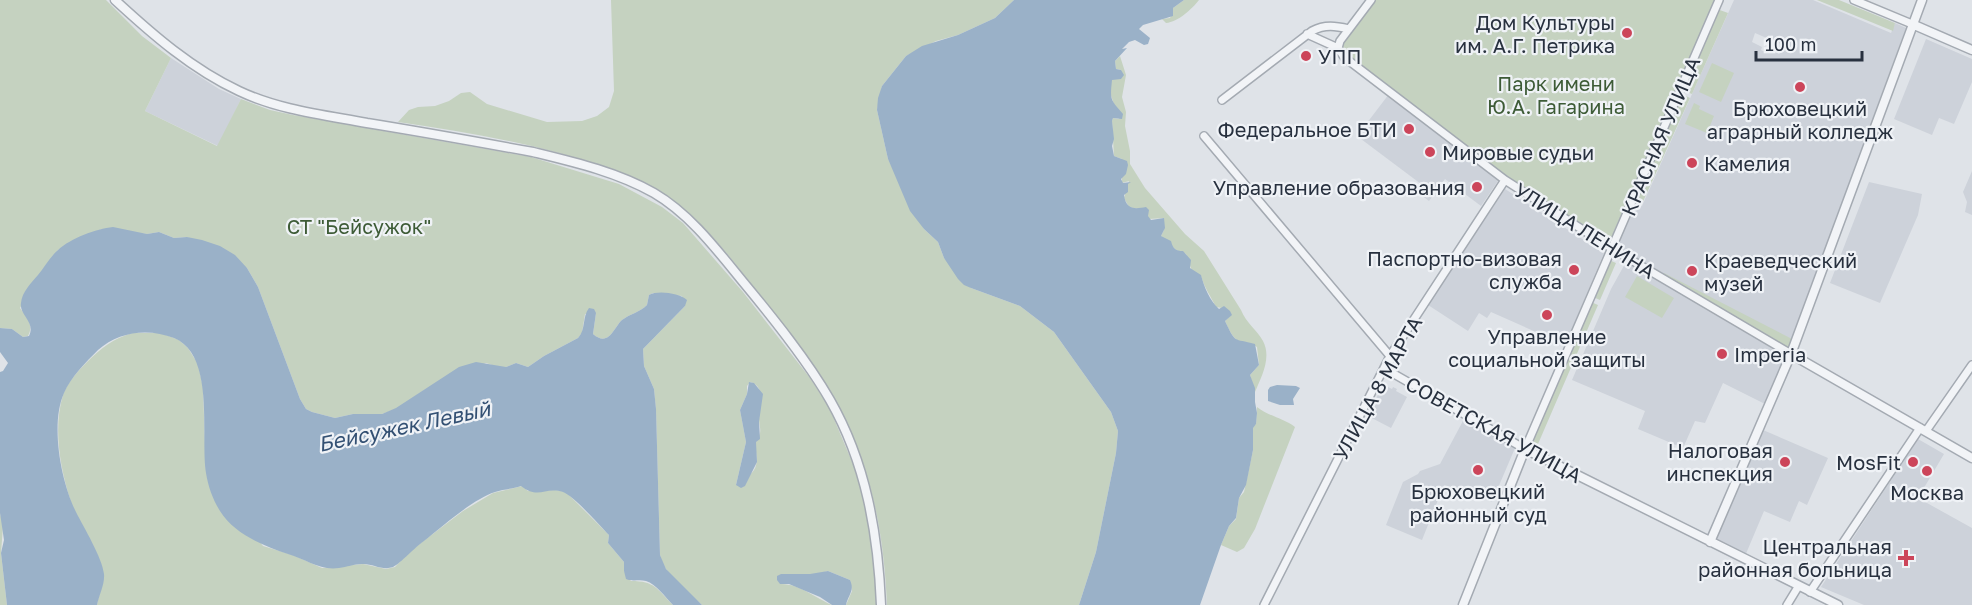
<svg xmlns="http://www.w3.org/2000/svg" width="1972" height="605" font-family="'Golos Text',sans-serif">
<rect width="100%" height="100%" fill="#dfe3e8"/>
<path fill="#cdd2da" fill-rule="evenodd" d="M1734 0H1813L1891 33 1895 23 1906 28 1788 350 1614 247 1618 238 1620 239 1636 204 1642 206ZM1755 33 1783 45 1779 54 1769 49 1767 53 1761 50 1762 47 1752 42Z
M1926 39 1972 59V82L1954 124 1939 118 1932 135 1894 119Z
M171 58 219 89 241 99 218 146 145 111Z
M1389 94 1500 178 1481 206 1445 179 1429 201 1420 194 1425 187 1357 136Z
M1972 171V215L1965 212 1967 202 1963 192Z
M1869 182 1922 194 1918 215 1880 303 1830 283Z
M1505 189 1604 253 1565 345 1491 312 1487 318 1479 313 1468 331 1428 305Z
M1626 262 1786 355 1765 404 1723 383 1705 423 1695 421 1683 448 1638 429 1645 411 1572 380 1611 289Z
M1384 385 1392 389 1393 387 1397 389 1396 391 1407 397 1391 428 1366 415Z
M1464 419 1515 448 1492 502 1467 491 1462 493 1444 485 1422 540 1386 525 1403 482 1418 474 1420 471 1440 464Z
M1763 430 1828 458 1807 505 1799 501 1790 522 1764 511 1745 556 1714 541Z
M1918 439 1944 454 1918 498 1972 528V605H1864L1821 587Z"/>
<path fill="#c5d2c0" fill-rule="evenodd" d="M0 0H106L142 36 171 58 145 111 217 146 241 99 270 110 293 115 531 157 619 184 662 207 683 223 743 292 810 378 829 407 858 476 867 509 875 562 877 605H846L852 591 850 580 828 571 780 584C798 583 816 598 832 605H702C687 591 665 576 660 555L656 410 654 389 644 366 643 349 685 306 682 296 653 293 649 295 647 305C640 312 630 314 622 320 614 327 609 348 593 334L596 313 585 314 582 333 578 338 544 356 528 367 516 363 506 367H498L486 363 426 389 396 409 382 414H353L335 418 312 412 306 409 300 399 258 287 247 268 187 237 174 238 159 232 147 234 102 229 71 242 58 250 44 268 20 308C27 317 34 325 28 336L23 337 12 329 0 328ZM750 382C766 386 760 406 759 419 759 424 761 429 760 433 759 438 757 436 756 442 754 451 760 460 754 470 750 476 742 480 736 485L746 442 740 410 747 394V386Z
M611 0H1014L995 18 958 35 936 41 906 56 882 86 877 110 888 159 924 229 938 242 944 258 971 288 1020 306 1054 332 1111 412 1118 431 1116 453 1096 552 1079 605H887C884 531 870 460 833 396 812 359 784 326 758 293 728 254 696 212 653 187 636 177 616 171 598 165 533 143 466 132 398 122L409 110 418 107 435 106 449 101 461 93 470 92 487 104 547 122 582 121 597 116 609 107 614 91Z
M1184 0H1199C1192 9 1178 22 1166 23L1162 19 1170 18 1173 12V8Z
M1374 0H1715L1609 243 1507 177 1346 55 1342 49V43Z
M1817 0H1839L1895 23 1893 31Z
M1717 9 1728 13 1692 94 1682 90Z
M1120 56 1126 75 1122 97 1126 112 1125 126 1130 151V164L1145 188 1185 234 1204 251 1241 310C1246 323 1257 330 1263 341 1272 358 1261 377 1255 392L1250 375 1259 365 1257 347C1251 343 1249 344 1243 343 1233 341 1229 329 1225 321L1231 315 1222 308 1216 307C1210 295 1205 289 1201 276L1192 271 1186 254 1176 250 1161 236 1164 230V218L1149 219 1142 208 1138 209 1129 207 1124 198 1129 181 1122 183V159L1114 156 1112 121 1113 118 1119 119C1117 107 1106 92 1111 81 1113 78 1119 73 1121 70L1116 69 1115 61Z
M1712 63 1734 73 1721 102 1699 92Z
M1680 93 1690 98 1641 206 1636 204 1620 239 1618 238Z
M1694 103 1700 106 1699 109 1714 116 1707 133 1685 124Z
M1609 260 1616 263 1600 300 1593 297Z
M1664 273 1792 339 1788 350 1663 276Z
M1637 276 1674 298 1662 318 1625 297Z
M1591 302 1598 305 1538 444 1531 441Z
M132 333H161L179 340 188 348 198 364 203 387 206 472 263 546 293 555 322 568 363 564 386 569 395 567 409 552 463 511 493 493 522 486 528 491 555 490 566 492 609 535 608 543 624 562V571L631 581C655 581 657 589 673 605H97C98 597 103 586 103 578 101 548 78 526 70 499 60 467 53 428 63 395 67 383 78 371 87 362 101 348 113 339 132 333Z
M1257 407C1268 416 1283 418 1295 427L1255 529 1244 548 1237 552 1221 545 1229 526 1236 519 1239 498 1244 492 1253 450V426L1256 424Z
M0 513 3 526 1 553 7 605H0Z"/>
<path fill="#9ab1c8" d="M1014 0H1184L1173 8V16L1143 25 1139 29 1150 38 1148 44 1144 45 1135 40 1129 42 1122 49 1127 48 1115 61 1116 69 1121 70 1124 75 1121 79 1112 80C1110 100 1110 99 1123 114L1122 119 1113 118 1112 121 1114 139 1112 146 1114 156 1127 161 1128 165 1126 174 1121 179 1123 183 1131 182 1128 184V192L1124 195C1126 210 1135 209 1146 207L1149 210 1148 216 1151 220 1164 218 1165 228 1161 236 1171 241C1173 249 1176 251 1183 251L1191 260 1190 268 1201 275C1204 287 1210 301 1219 309L1224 306 1230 311 1232 315 1225 321C1236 344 1233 338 1255 344L1259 365 1250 375 1255 388V402L1257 413 1256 424 1253 428V450L1246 485 1239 498 1236 518 1229 526 1221 545 1200 605H1079L1096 552 1116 453 1118 431 1111 412 1054 332 1020 306 971 288 964 285 958 279 944 258 938 242 924 229 910 211 888 159 877 110 878 98 882 86 906 56 922 46 958 35 995 18Z
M113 227 147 234 159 232 174 238 187 237 202 240 220 246 235 255 247 268 258 287 300 399 306 409 312 412 335 418 353 414H382L396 408 459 367 476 362 506 367 516 363 528 367 544 356 578 338C586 330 582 317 589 308L594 309 596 313 593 334C609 348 614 327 622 320 630 314 640 312 647 305L649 295C658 290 679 293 687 300L685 306 643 349 644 366 654 389 656 409 660 555 666 569 702 605H673C666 598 656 584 646 581 639 579 633 582 626 579L624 571V562L608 543 609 535C599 525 574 496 563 492 545 486 539 500 521 486 513 489 504 489 495 492 473 499 443 526 424 541 415 547 401 563 393 567 382 571 372 563 362 564 354 564 347 567 339 568 320 571 306 559 288 554 264 546 234 534 220 511 213 500 208 486 206 473 200 437 216 355 174 338 149 328 119 331 98 350 86 362 71 377 64 393 50 424 61 482 76 512 84 528 102 557 104 574 105 584 99 595 97 605H7L1 553 4 540 0 513V372L3 371 8 363 0 352V328L12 329 23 337 29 336C36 322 19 315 21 303 22 292 31 283 38 275 44 268 50 257 58 250 71 238 96 229 113 227Z
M749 382 754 383 763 394 759 422 760 439 756 442 757 462 745 486 741 488 736 485 746 442 740 410 747 394Z
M1277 385 1296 386 1300 388 1293 399 1294 405H1280L1268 401V390L1270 387Z
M828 571 850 580C855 591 848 595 846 605H832L820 597 789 584H780L777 580V576L781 574H810Z"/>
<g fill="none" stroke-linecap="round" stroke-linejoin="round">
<g stroke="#a4aab2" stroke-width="10">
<path id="minor" d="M1854 0 1912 24
M1307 34 1338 48 1344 57 1505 180 1611 248 1791 354
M1338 48 1340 41 1371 0
M1222 100 1312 31C1325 24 1336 26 1349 29
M1204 136 1390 356 1389 367 1394 374 1525 449 1719 0
M1926 431 1972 365
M1810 592 1920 428
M1264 605 1390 356 1505 180
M1787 605 1798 587"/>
</g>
<g stroke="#a4aab2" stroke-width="11">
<path id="tertiary" d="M115 0C153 35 192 69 239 91 279 110 324 115 367 123 423 132 478 142 533 152 574 162 617 172 654 193 690 214 717 250 744 283 773 318 807 360 830 400 866 463 878 533 881 605
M1912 24 1972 50
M1791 354 1972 458
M1710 542 1791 354 1922 0
M1463 605 1525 449 1838 605"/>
</g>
<use href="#minor" stroke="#f2f4f7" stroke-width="7"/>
<use href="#tertiary" stroke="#f2f4f7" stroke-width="8"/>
</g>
<g fill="#cc455a" stroke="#eff2f6" stroke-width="2">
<circle cx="1627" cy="33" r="6"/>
<circle cx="1306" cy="56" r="6"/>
<circle cx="1800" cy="87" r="6"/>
<circle cx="1409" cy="129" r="6"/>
<circle cx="1430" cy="152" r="6"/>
<circle cx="1692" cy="163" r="6"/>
<circle cx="1477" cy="187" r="6"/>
<circle cx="1574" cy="270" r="6"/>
<circle cx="1692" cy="271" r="6"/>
<circle cx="1547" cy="315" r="6"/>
<circle cx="1722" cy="354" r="6"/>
<circle cx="1785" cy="462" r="6"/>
<circle cx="1913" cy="462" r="6"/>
<circle cx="1478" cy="470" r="6"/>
<circle cx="1927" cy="471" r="6"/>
<path d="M1903 549h6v6h6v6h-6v6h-6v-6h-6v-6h6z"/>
</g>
<g text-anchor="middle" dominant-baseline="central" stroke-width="4.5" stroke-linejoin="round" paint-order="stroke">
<g font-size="20" fill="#28313f" stroke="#eff2f6" text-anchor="end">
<text x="1615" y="22">Дом Культуры<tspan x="1615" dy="23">им. А.Г. Петрика</tspan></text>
<text x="1318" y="56" text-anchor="start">УПП</text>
<text x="1800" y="108" text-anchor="middle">Брюховецкий<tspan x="1800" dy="23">аграрный колледж</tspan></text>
<text x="1397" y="129">Федеральное БТИ</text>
<text x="1442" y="152" text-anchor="start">Мировые судьи</text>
<text x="1704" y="163" text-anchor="start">Камелия</text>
<text x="1465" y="187">Управление образования</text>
<text x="1562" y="258">Паспортно-визовая<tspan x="1562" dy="23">служба</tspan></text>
<text x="1704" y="260" text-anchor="start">Краеведческий<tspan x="1704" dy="23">музей</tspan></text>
<text x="1547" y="336" text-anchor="middle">Управление<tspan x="1547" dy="23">социальной защиты</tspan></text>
<text x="1734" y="354" text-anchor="start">Imperia</text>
<text x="1773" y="450">Налоговая<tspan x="1773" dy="23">инспекция</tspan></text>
<text x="1901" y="462">MosFit</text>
<text x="1478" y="491" text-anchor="middle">Брюховецкий<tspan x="1478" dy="23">районный суд</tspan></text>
<text x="1927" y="492" text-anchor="middle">Москва</text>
<text x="1892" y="546">Центральная<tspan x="1892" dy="23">районная больница</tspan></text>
</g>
<g font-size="20" fill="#3d5b36" stroke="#eff2f6">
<text x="1556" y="83">Парк имени<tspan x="1556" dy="23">Ю.А. Гагарина</tspan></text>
<text x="359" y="226">СТ "Бейсужок"</text>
</g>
<g font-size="20" fill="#28313f" stroke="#eff2f6">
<text transform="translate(1660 136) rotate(-67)">КРАСНАЯ УЛИЦА</text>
<text transform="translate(1585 230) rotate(32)">УЛИЦА ЛЕНИНА</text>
<text transform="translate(1377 388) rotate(-61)">УЛИЦА 8 МАРТА</text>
<text transform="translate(1494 429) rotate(29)">СОВЕТСКАЯ УЛИЦА</text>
</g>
<g font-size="21" font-style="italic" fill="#335073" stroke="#eff2f6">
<text transform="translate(404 426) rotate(-12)">Бейсужек Левый</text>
</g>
</g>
<path d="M1756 51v9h106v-9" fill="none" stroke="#28313f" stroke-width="3"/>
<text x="1765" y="51" font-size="18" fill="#28313f" stroke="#eff2f6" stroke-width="4.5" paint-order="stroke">100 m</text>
</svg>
